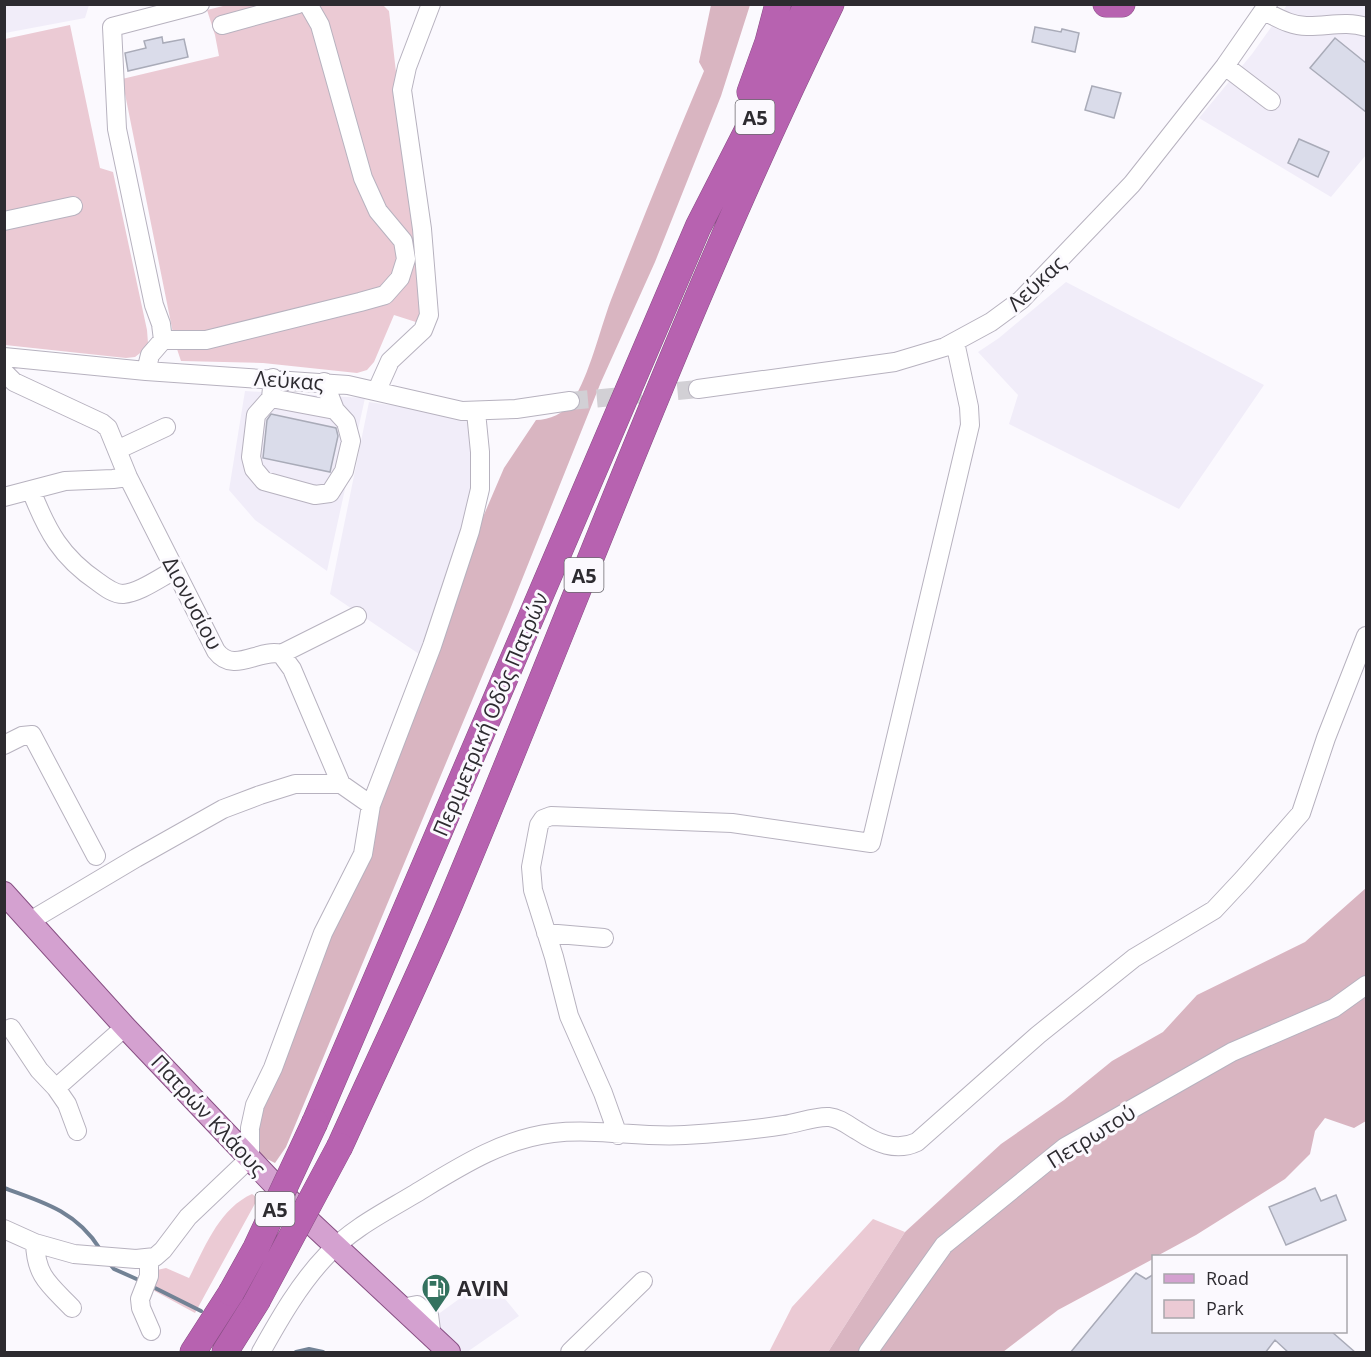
<svg xmlns="http://www.w3.org/2000/svg" width="1371" height="1357" font-family="'Open Sans',sans-serif">
<rect width="100%" height="100%" fill="#fbf9fe"/>
<path fill="#f1edf9" d="M5 4H89V5L85 18 5 33Z
M1287 5H1366V155L1331 197 1199 118 1252 54Z
M1066 282 1264 385 1179 509 1009 424 1018 395 978 352 999 338Z
M245 391 365 398 327 571 255 520 229 490Z
M369 402 471 417 473 476 457 557 422 656 330 594Z
M488 1278 519 1316 467 1352H458L426 1323Z"/>
<path fill="#ebcad4" d="M231 4 383 5 389 11 415 238 421 318 419 323 394 315 374 362 367 370 357 373 263 363 181 361 175 343 122 79 219 56 215 35 207 10Z
M70 25 100 168 113 172 147 330 148 343 144 350 135 357 126 358 5 345V39Z
M252 1194 258 1198 195 1313 149 1288 157 1270 166 1268 189 1278C205 1247 219 1209 252 1194Z
M873 1219 905 1232 828 1352H769L792 1307Z"/>
<path fill="#d9b5c1" d="M711 5H750L721 96 655 262 601 382 511 607 286 1147 275 1163 267 1159 254 1149 260 1110 323 946 361 873 380 807 465 559 504 468 536 420C549 420 565 413 572 402 590 374 599 332 611 300 641 223 672 147 704 71L699 62Z
M1366 888V1121L1354 1128 1325 1118 1315 1131 1310 1154 1285 1179 1196 1235 1157 1256H1154L1153 1259 1058 1310 1003 1352H828L905 1232 1001 1144 1064 1100 1112 1061 1163 1032 1197 995 1305 942Z"/>
<g fill="none" stroke-linecap="round" stroke-linejoin="round">
<path stroke="#728295" stroke-width="4" d="M4 1188C44 1202 77 1212 100 1249
M109 1263 114 1269 141 1281
M151 1286 201 1311
M296 1352 309 1349 323 1352"/>
</g>
<path fill="#dadcea" stroke="#a9abb8" stroke-width="1.5" d="M1035 27 1061 32 1062 29 1079 33 1075 52 1032 42Z
M162 37 163 43 184 39 188 57 128 71 125 53 146 48 144 41Z
M1335 38 1366 63V112L1310 68Z
M1092 86 1121 93 1114 118 1085 110Z
M1299 139 1329 152 1318 177 1288 163Z
M271 414 336 428 338 436 330 472 263 458 267 420Z
M1315 1188 1321 1201 1336 1195 1346 1220 1286 1245 1269 1207Z
M1136 1273 1146 1279 1154 1274V1332H1332L1356 1353H1289L1275 1340 1265 1353H1070Z"/>
<g fill="none" stroke-linecap="round" stroke-linejoin="round">
<path stroke="#d2d0d5" stroke-width="18" stroke-dasharray="18 9" stroke-linecap="butt" d="M570 401 698 389"/>
<g stroke="#b7b2bf" stroke-width="20">
<path id="minor" d="M1264 11C1278 18 1293 27 1309 26 1329 26 1347 21 1366 27
M222 25 298 4
M1225 66 1271 101
M4 221 73 206
M163 340H206L360 302 385 295 400 278 406 259 403 241 378 211 363 178 320 25 308 4
M4 357 146 371 348 385 462 411 516 409 570 401
M146 371 150 355 163 340 161 324 154 305 117 129 112 27 200 4
M4 372 14 382 102 423 108 428 128 477 216 651C234 675 259 648 281 654L292 669 341 784 371 805
M273 378 271 398 256 415 251 457 254 469 264 481 315 495 330 493 344 471 351 441 346 422 335 410 324 382
M698 389 895 362 945 347 991 322 1021 300 1132 184 1225 66 1268 4
M377 390 390 361 423 330 429 315 422 229 402 90 407 67 431 4
M271 398 335 410
M117 450 166 427
M31 490C47 531 61 557 98 582 106 588 114 594 123 594 141 592 159 578 175 570
M4 497 65 481 113 479 128 477
M281 654 357 616
M4 745 22 736 32 735 96 856
M30 921 136 858 223 809 260 795 295 784H341
M546 933 604 938
M11 1028 39 1070 56 1088 125 1027
M56 1088 67 1104 77 1131
M618 1135 603 1093 569 1016 554 957 533 890 531 867 539 825 543 819 551 816 732 823 871 843 970 425 969 407 955 342
M4 1229 35 1243 74 1254 136 1259 155 1257 163 1250 188 1217 250 1158V1128L255 1105 273 1068 323 933 363 854 371 805 432 646 470 531 480 489V452L476 412
M35 1243C36 1277 50 1285 72 1308
M149 1258V1276L140 1299 141 1308 151 1331
M401 1308 417 1305 429 1315 432 1337
M261 1352C280 1318 300 1283 327 1255 351 1229 383 1213 413 1195 456 1169 501 1139 553 1133 597 1128 641 1138 685 1135 718 1133 752 1130 784 1125 799 1123 815 1116 829 1117 840 1118 849 1126 858 1131 876 1143 896 1152 917 1142L1038 1035 1134 958 1214 910 1243 879 1301 813 1326 738 1366 636
M570 1352 643 1281
M868 1352 944 1245 1065 1147 1232 1052 1334 1008 1366 985"/>
</g>
<g stroke="#874f83" stroke-width="24">
<path id="major" d="M4 893 125 1027 311 1223 449 1352"/>
</g>
<g stroke="#874f83" stroke-width="27">
<path id="highway" d="M1106 4H1122
M750 92 768 42 778 4
M315 1122 698 227 767 92 807 4
M340 1146C377 1064 416 984 451 901 577 602 688 296 831 4
M193 1352 231 1293
M225 1352 257 1301"/>
</g>
<use href="#minor" stroke="#fff" stroke-width="18"/>
<use href="#major" stroke="#d4a1d0" stroke-width="22"/>
<use href="#highway" stroke="#b762b0" stroke-width="26"/>
<g stroke="#874f83" stroke-width="27" stroke-linecap="butt">
<path id="highway-bridge" d="M231 1293 256 1248 315 1122
M257 1301 340 1146"/>
</g>
<use href="#highway-bridge" stroke="#b762b0" stroke-width="26"/>
</g>
<defs>
<g id="fuel-pin" transform="scale(1.5)"><path d="M0 17L-7.5 6A9.5 9.5 0 1 1 7.5 6Z" fill="#34725f" stroke="#fbf9fe"/><path d="M-5.5-6h7V0h2V4h1.3V-2.5L3-4.5l.8-.8L6-3V5H2.5V1h-1V6h-7ZM-4.2-4.7v3.2H.2V-4.7Z" fill="#fff"/></g>
</defs>
<g fill-rule="evenodd">
<use href="#fuel-pin" x="436" y="1288"/>
</g>
<g text-anchor="middle" dominant-baseline="central" stroke-width="6" stroke-linejoin="round" paint-order="stroke">
<g fill="#fbf9fe" stroke="#6b696e" stroke-width="1.5">
<rect x="735.5" y="100" width="39" height="34" rx="4.5"/>
<rect x="564.5" y="558" width="39" height="34" rx="4.5"/>
<rect x="255.5" y="1192" width="39" height="34" rx="4.5"/>
</g>
<g font-size="20" font-weight="bold" fill="#2d2b30">
<text x="755" y="117">Α5</text>
<text x="584" y="575">Α5</text>
<text x="275" y="1209">Α5</text>
</g>
<g font-size="21" fill="#2d2b30" stroke="#fbf9fe">
<text transform="translate(1036 283) rotate(-43)">Λεύκας</text>
<text transform="translate(289 380) rotate(4)">Λεύκας</text>
<text transform="translate(193 603) rotate(62)">Διονυσίου</text>
<text transform="translate(490 714) rotate(-67)">Περιμετρική Οδός Πατρών</text>
<text transform="translate(209 1115) rotate(47)">Πατρών Κλάους</text>
<text transform="translate(1091 1136) rotate(-32)">Πετρωτού</text>
</g>
<g font-size="21" font-weight="bold" fill="#2d2b30" stroke="#fbf9fe" text-anchor="start">
<text x="457" y="1288">AVIN</text>
</g>
</g>
<rect width="1371" height="1357" fill="none" stroke="#2d2b30" stroke-width="12"/>
<rect x="1152" y="1255" width="195" height="78" fill="#fbf9fe" stroke="#a9a7ac" stroke-width="1.5"/>
<rect x="1164" y="1274" width="30" height="9" fill="#d4a1d0" stroke="#a9a7ac" stroke-width="1.5"/>
<text x="1206" y="1285" font-size="18" fill="#2d2b30">Road</text>
<rect x="1164" y="1300" width="30" height="18" fill="#ebcad4" stroke="#a9a7ac" stroke-width="1.5"/>
<text x="1206" y="1315" font-size="18" fill="#2d2b30">Park</text>
</svg>
